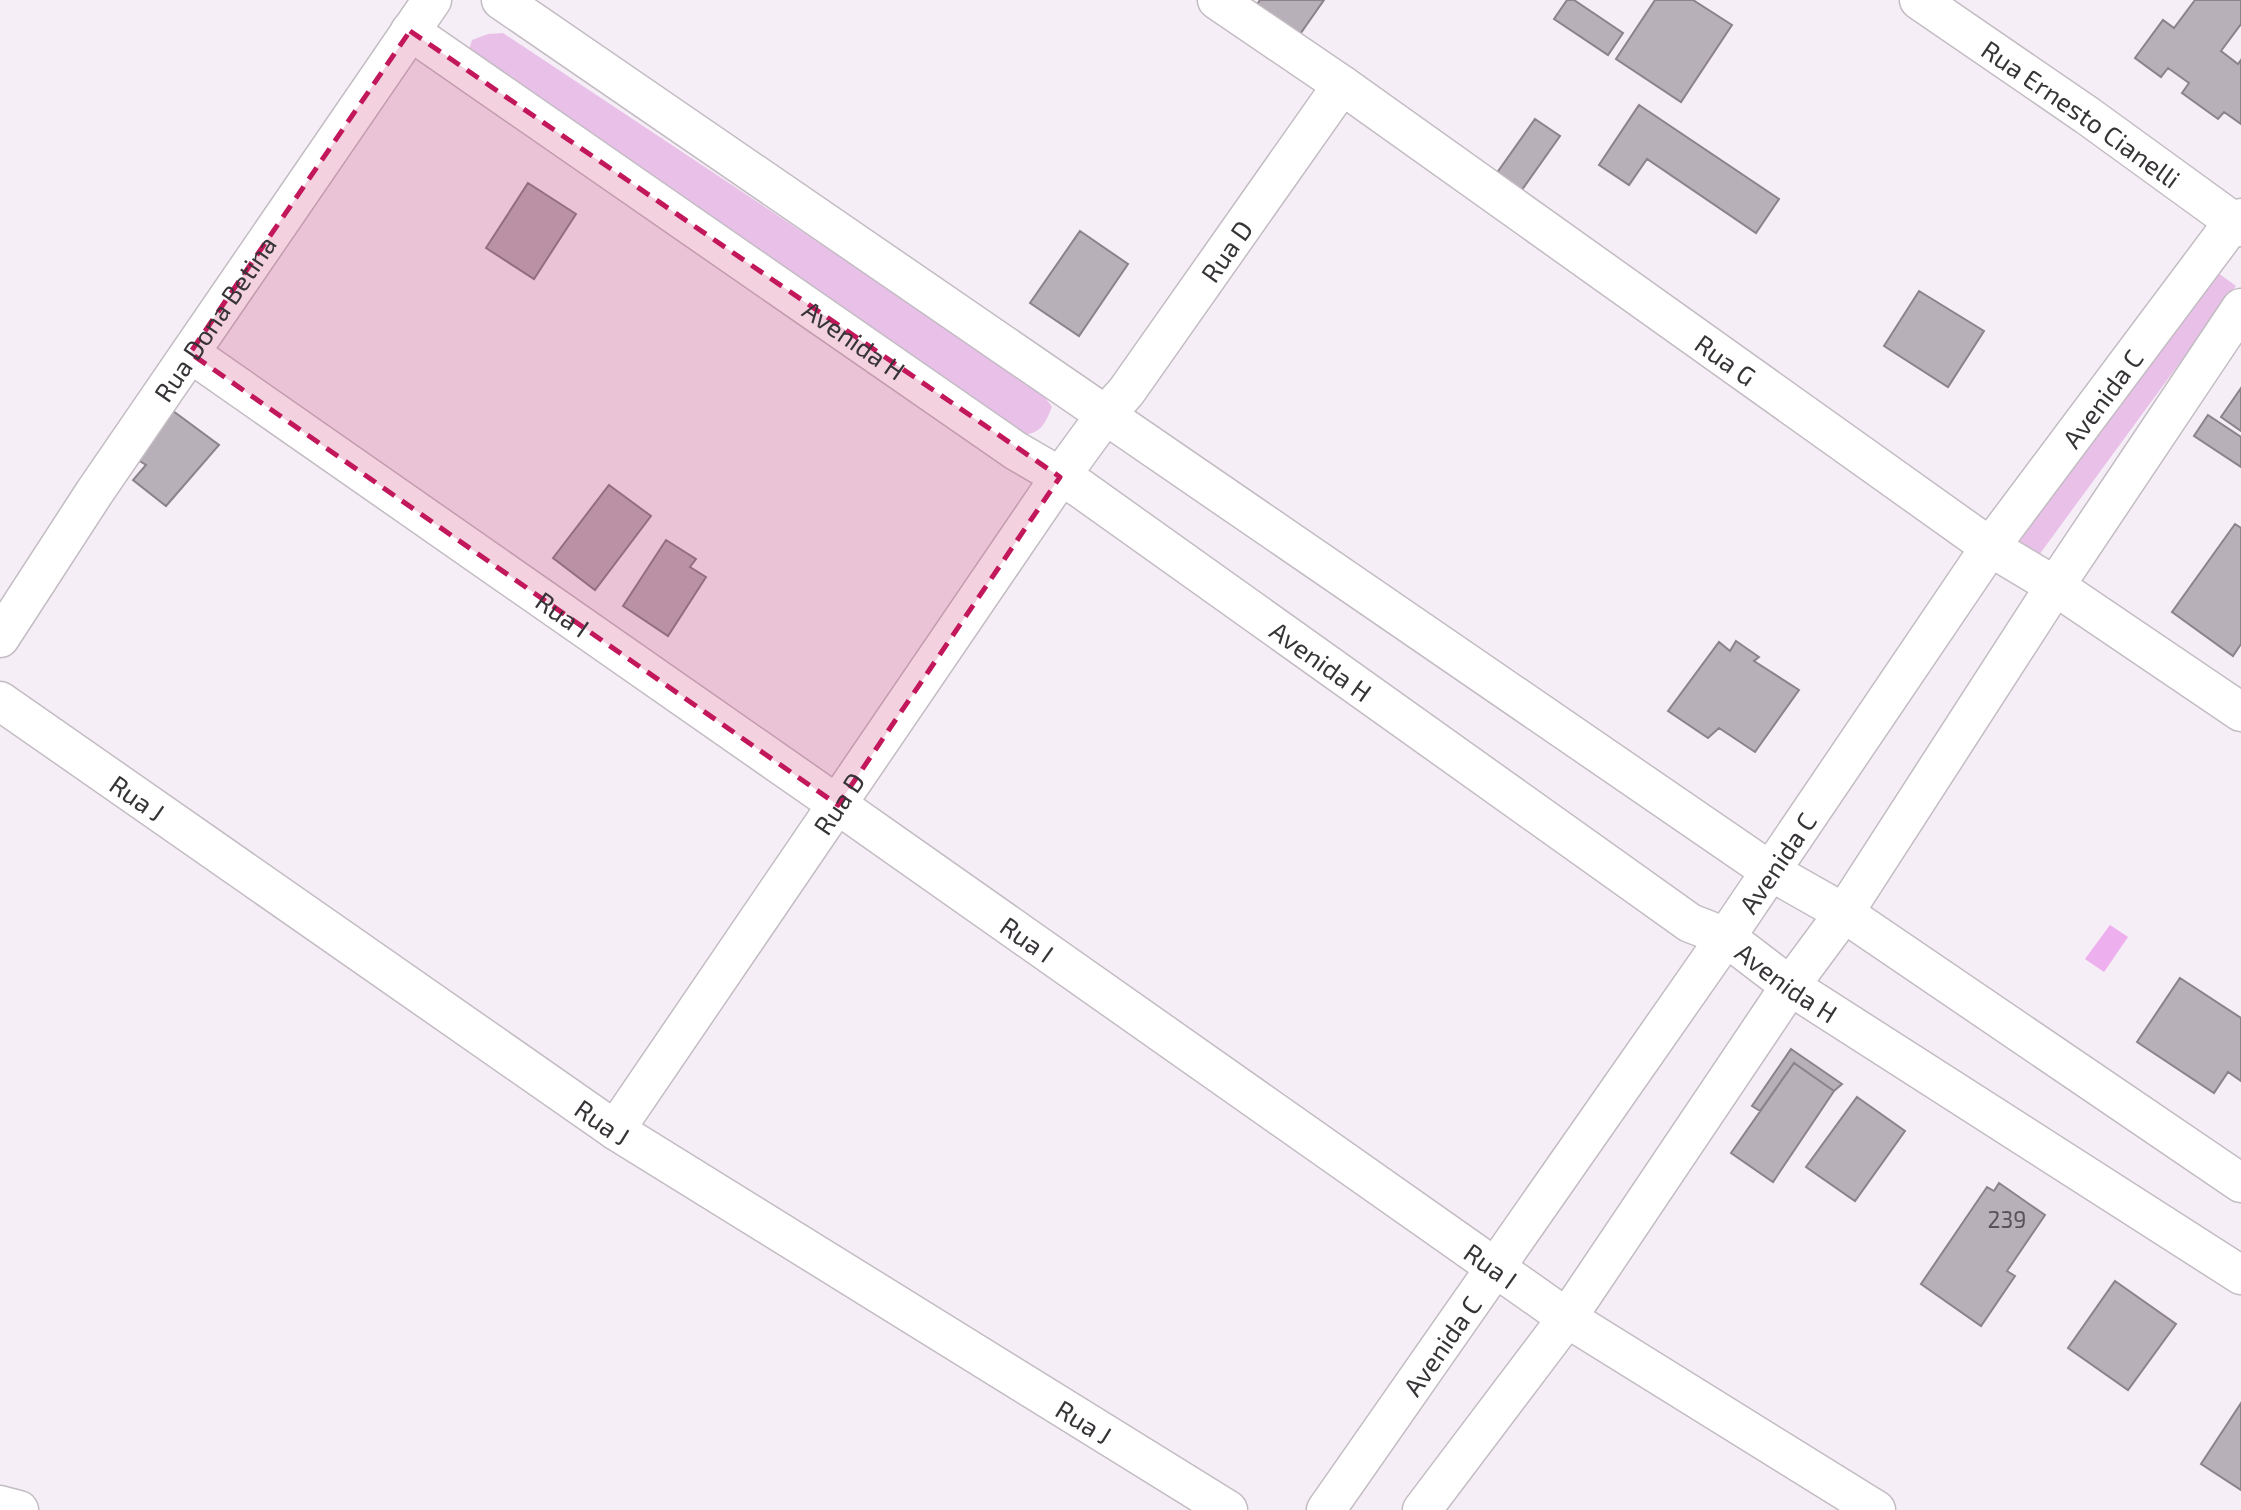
<svg xmlns="http://www.w3.org/2000/svg" width="2241" height="1510" font-family="'Exo 2',sans-serif">
<rect width="100%" height="100%" fill="#f6eef6"/>
<path fill="#e8c0e8" d="M503 33 1039 389 1052 407C1043 428 1041 433 1018 436L468 53 472 40 488 34Z
M2210 267 2236 286 2039 555 2013 537Z"/>
<path fill="#edafed" d="M2110 925 2128 937 2104 972 2085 959Z"/>
<path fill="#b8b0b8" stroke="#8a838a" stroke-width="2" d="M1260 0H1324L1298 37 1256 6Z
M1567 0H1574L1623 33 1608 55 1554 19Z
M1655 0H1693L1732 25 1681 102 1616 59Z
M2195 0H2241V24L2221 51 2238 64 2241 60V124L2224 112 2218 119 2182 93 2189 83 2168 68 2161 77 2135 58 2163 20 2174 28Z
M1639 105 1779 199 1756 233 1647 159 1629 185 1599 165Z
M1535 119 1560 136 1519 194 1494 177Z
M528 183 576 214 534 279 486 248Z
M1080 231 1128 264 1079 336 1030 303Z
M1919 291 1984 331 1948 387 1884 346Z
M2241 388V431L2221 417Z
M169 408 219 445 166 506 133 480 146 465 130 455Z
M2208 415 2241 437V467L2194 436Z
M609 485 651 516 595 590 553 558Z
M2235 524 2241 528V644L2233 656 2172 612Z
M666 540 696 559 690 567 706 577 668 636 623 606Z
M1736 641 1759 657 1754 661 1799 690 1755 752 1719 728 1708 738 1668 711 1719 642 1730 651Z
M2180 978 2241 1018V1081L2228 1072 2214 1093 2137 1042Z
M1791 1049 1842 1084 1834 1091 1794 1063 1760 1111 1752 1106Z
M1794 1063 1834 1091 1773 1182 1731 1153Z
M1857 1097 1905 1131 1855 1201 1806 1167Z
M1999 1183 2045 1215 2007 1271 2015 1276 1981 1326 1921 1284 1987 1187 1994 1191Z
M2115 1281 2176 1324 2128 1390 2068 1348Z
M2241 1403V1490L2201 1464Z"/>
<g fill="none" stroke-linecap="round" stroke-linejoin="round">
<g stroke="#c3bcc3" stroke-width="41">
<g id="minor">
<path d="M501 0 1770 871 1844 913 2241 1183"/>
<path id="s1" d="M1217 0 1342 85 1990 547 2055 586 2241 712"/>
<path id="s2" d="M1919 0 2088 116 2241 227"/>
<path id="s3" d="M410 31 1016 451 1080 488 1690 923 1726 937 1790 986 2241 1275"/>
<path id="s4" d="M190 353 838 805 1567 1318 1876 1510"/>
<path id="s5" d="M0 638 94 493 432 0"/>
<path id="s6" d="M0 701 615 1130 1228 1510"/>
<path id="s7" d="M615 1130 1060 477 1106 414 1126 392 1342 85"/>
<path d="M0 1505 19 1510"/>
<path id="s8" d="M1326 1510 1726 937 1990 547 2234 221 2241 218"/>
<path d="M1422 1510 1567 1318 1790 986 1844 913 2055 586 2241 308"/>
</g>
</g>
<use href="#minor" stroke="#fff" stroke-width="38"/>
</g>
<path fill="#c2185b" fill-opacity="0.2" stroke="#c2185b" stroke-width="5" stroke-dasharray="14 9" stroke-linejoin="round" d="M410 31 1060 477 838 805 190 353Z"/>
<g text-anchor="middle" dominant-baseline="central" stroke-width="5" stroke-linejoin="round" paint-order="stroke">
<g font-size="23" fill="#575357">
<text x="2007" y="1219">239</text>
</g>
<g font-size="26" fill="#373437" stroke="#fefefe">
<text stroke="none"><textPath href="#s2" startOffset="198">Rua Ernesto Cianelli</textPath></text>
<text stroke="none"><textPath href="#s7" startOffset="1071">Rua D</textPath></text>
<text stroke="none"><textPath href="#s5" startOffset="385">Rua Dona Betina</textPath></text>
<text stroke="none"><textPath href="#s3" startOffset="541">Avenida H</textPath></text>
<text stroke="none"><textPath href="#s1" startOffset="623">Rua G</textPath></text>
<text stroke="none"><textPath href="#s8" startOffset="1356">Avenida C</textPath></text>
<text stroke="none"><textPath href="#s4" startOffset="455">Rua I</textPath></text>
<text stroke="none"><textPath href="#s3" startOffset="1108">Avenida H</textPath></text>
<text stroke="none"><textPath href="#s6" startOffset="168">Rua J</textPath></text>
<text stroke="none"><textPath href="#s7" startOffset="396">Rua D</textPath></text>
<text stroke="none"><textPath href="#s8" startOffset="789">Avenida C</textPath></text>
<text stroke="none"><textPath href="#s4" startOffset="1022">Rua I</textPath></text>
<text stroke="none"><textPath href="#s3" startOffset="1675">Avenida H</textPath></text>
<text stroke="none"><textPath href="#s6" startOffset="735">Rua J</textPath></text>
<text stroke="none"><textPath href="#s4" startOffset="1589">Rua I</textPath></text>
<text stroke="none"><textPath href="#s8" startOffset="201">Avenida C</textPath></text>
<text stroke="none"><textPath href="#s6" startOffset="1302">Rua J</textPath></text>
</g>
</g>
</svg>
